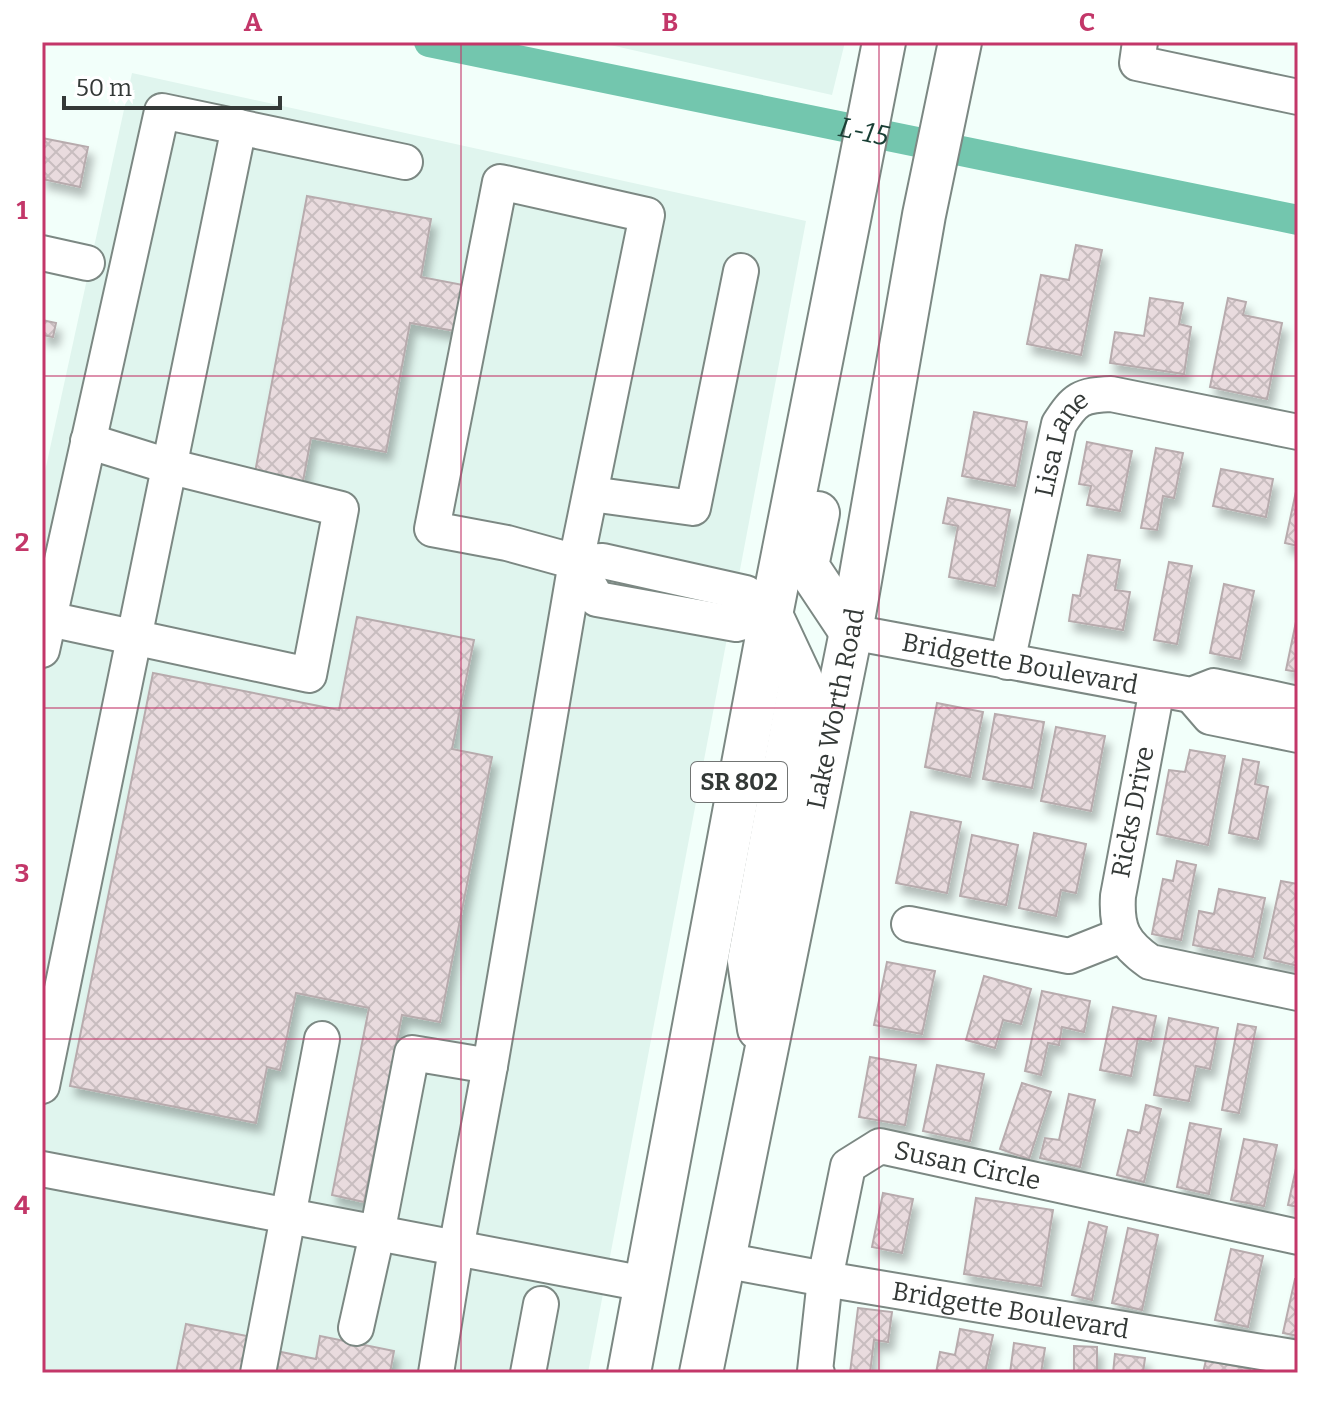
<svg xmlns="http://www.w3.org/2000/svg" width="1340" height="1415" font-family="Bitter,serif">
<defs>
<pattern id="building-cross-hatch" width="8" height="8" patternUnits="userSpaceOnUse" patternTransform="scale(2)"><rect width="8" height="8" fill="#e9dbde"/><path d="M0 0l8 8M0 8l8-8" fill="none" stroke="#c8bdbf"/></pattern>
<filter id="shadow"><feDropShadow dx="5" dy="9" stdDeviation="4" flood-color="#0004"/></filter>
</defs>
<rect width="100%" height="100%" fill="#f2fffa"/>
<path fill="#e0f5ee" d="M597 42H845L832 95Z
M132 73 806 221 588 1373H42V485Z"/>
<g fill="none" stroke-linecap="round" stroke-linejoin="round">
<path stroke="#73c6ae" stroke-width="30" id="s1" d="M429 42 1298 220"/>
</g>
<path fill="url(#building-cross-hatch)" stroke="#b7abad" stroke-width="2" filter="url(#shadow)" d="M42 138 88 147 80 187 42 179Z
M307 196 431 219 421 277 463 285 455 331 410 323 386 452 311 438 301 492 253 483Z
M1076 245 1102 250 1081 355 1027 344 1041 275 1069 280Z
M1150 298 1183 303 1179 324 1191 327 1184 374 1110 363 1115 332 1144 336Z
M1228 298 1246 302 1243 315 1282 323 1267 399 1210 387Z
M42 320 56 323 53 337 42 335Z
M974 412 1027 422 1015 486 962 476Z
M1087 442 1132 451 1120 511 1087 505 1091 486 1079 484Z
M1156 448 1183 453 1174 498 1163 496 1157 530 1141 528Z
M1221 469 1273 479 1266 517 1213 506Z
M1298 482V546L1285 543Z
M948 498 1010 510 995 586 949 577 958 526 943 523Z
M1088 555 1120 560 1115 590 1130 592 1123 630 1069 621 1073 595 1080 596Z
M1169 562 1192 566 1177 644 1154 640Z
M1224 584 1254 591 1240 659 1210 653Z
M1298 612V672L1286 670Z
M357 617 474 640 452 749 492 757 440 1022 402 1015 364 1202 332 1195 369 1008 296 993 280 1070 267 1067 256 1123 70 1086 153 673 339 710Z
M937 703 983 712 970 777 925 767Z
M995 714 1044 722 1032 788 983 779Z
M1056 727 1105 736 1091 811 1041 801Z
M1190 750 1225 756 1208 845 1157 834 1169 770 1185 772Z
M1243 759 1259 762 1255 784 1268 787 1258 839 1229 833Z
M911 812 961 822 947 893 896 883Z
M1034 833 1086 844 1076 893 1061 890 1056 916 1019 908Z
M972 835 1018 845 1006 905 960 896Z
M1177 861 1196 865 1181 940 1152 934 1163 879 1173 881Z
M1281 881 1298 884V966L1264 958Z
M1219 889 1265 898 1253 957 1193 945 1199 911 1214 914Z
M887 962 935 971 922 1034 874 1025Z
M984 976 1031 989 1021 1024 1003 1020 995 1048 966 1040Z
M1042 991 1090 1001 1084 1032 1062 1027 1059 1045 1048 1043 1041 1075 1025 1071Z
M1113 1007 1156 1016 1151 1041 1138 1038 1131 1076 1100 1070Z
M1169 1018 1218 1028 1210 1069 1196 1066 1189 1101 1154 1095Z
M1238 1024 1256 1027 1239 1113 1222 1110Z
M870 1057 916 1065 905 1125 859 1117Z
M937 1065 984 1074 970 1141 923 1131Z
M1022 1083 1051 1092 1029 1159 1000 1149Z
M1069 1094 1095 1100 1080 1167 1040 1158 1045 1138 1059 1140Z
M1146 1105 1161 1109 1144 1182 1117 1175 1128 1130 1140 1133Z
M1190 1123 1221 1129 1209 1194 1177 1187Z
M1244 1139 1277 1145 1264 1206 1231 1200Z
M1298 1159V1207L1288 1205Z
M883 1193 913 1199 902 1253 872 1247Z
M976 1198 1053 1210 1041 1286 964 1274Z
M1089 1222 1107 1227 1092 1300 1072 1295Z
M1128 1228 1158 1235 1142 1310 1112 1303Z
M1231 1249 1263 1256 1248 1327 1215 1320Z
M1295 1279H1298V1336L1283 1333Z
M858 1308 892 1312 888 1342 874 1340 870 1373H850Z
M186 1324 252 1337 245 1373H176Z
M960 1329 993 1335 985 1373H936L940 1352 955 1355Z
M320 1336 394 1351 390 1373H271L276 1351 316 1359Z
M1014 1343 1045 1348 1041 1373H1010Z
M1074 1346 1097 1347V1373H1074Z
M1115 1354 1145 1358 1143 1373H1113Z
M1206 1360 1250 1369 1249 1373H1203Z"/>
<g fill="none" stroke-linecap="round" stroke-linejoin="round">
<g stroke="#7c8883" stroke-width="38">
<g id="minor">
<path d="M1140 42 1137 63 1298 97"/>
<path d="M42 253 87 263"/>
<path d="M591 494 693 508 741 271"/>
<path d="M576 562 597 599 736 624 771 615"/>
<path d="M49 619 309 675 341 509 168 466 88 441"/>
<path id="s2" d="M851 632 1191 695 1214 686 1298 704"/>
<path d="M42 650 162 111 405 162"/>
<path id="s3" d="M1007 662 1059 424C1075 399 1081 395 1111 394L1298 432"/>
<path d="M1157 689 1118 896C1116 929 1123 943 1150 962L1298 993"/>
<path d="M1191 695 1210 717 1298 735"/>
<path d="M909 924 1069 956 1122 935"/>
<path d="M42 1086 239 127"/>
<path d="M42 1169 645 1284"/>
<path id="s4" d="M723 1260 825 1279 1298 1358"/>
<path d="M356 1328 377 1234 412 1053 490 1066"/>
<path d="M258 1373 322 1039"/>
<path d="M436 1373 456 1249 490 1066 576 562 647 215 500 182 432 529 507 543 576 562 603 561 746 593 771 615"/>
<path d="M528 1373 541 1304"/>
<path id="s5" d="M817 1373 815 1371 825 1279 848 1166 880 1146 1298 1237"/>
</g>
</g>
<g stroke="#7c8883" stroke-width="46">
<g id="major">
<path d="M818 513 807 566 851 632"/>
<path d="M759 1029 749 961 801 679 771 615"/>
<path d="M629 1373 771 615 884 42"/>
<path id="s6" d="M701 1373 851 632 924 215 960 42"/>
</g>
</g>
<use href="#minor" stroke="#fff" stroke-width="34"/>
<use href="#major" stroke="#fff" stroke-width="42"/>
</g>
<path fill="none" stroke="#c33769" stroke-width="2" stroke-opacity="0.55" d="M461 42V1373M879 42V1373M42 376H1298M42 708H1298M42 1039H1298"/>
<g text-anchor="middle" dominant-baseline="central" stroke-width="6" stroke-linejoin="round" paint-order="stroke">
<rect fill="#fff" stroke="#717473" stroke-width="2" x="691" y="762" width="96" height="40" rx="6"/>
<g font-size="24" font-weight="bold" fill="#343937">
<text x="739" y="782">SR 802</text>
</g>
<g font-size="26" fill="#343937" stroke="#fff">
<text stroke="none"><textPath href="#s3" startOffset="226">Lisa Lane</textPath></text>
<text stroke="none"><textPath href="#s2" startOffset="172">Bridgette Boulevard</textPath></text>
<text stroke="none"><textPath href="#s6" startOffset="678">Lake Worth Road</textPath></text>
<text transform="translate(1133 812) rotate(-79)">Ricks Drive</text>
<text stroke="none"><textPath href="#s5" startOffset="338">Susan Circle</textPath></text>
<text stroke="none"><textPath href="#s4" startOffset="292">Bridgette Boulevard</textPath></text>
</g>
<g font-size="28" font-style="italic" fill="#193f35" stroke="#fff">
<text stroke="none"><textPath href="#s1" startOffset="444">L-15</textPath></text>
</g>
</g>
<rect width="1340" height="1415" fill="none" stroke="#ffffff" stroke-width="88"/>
<path d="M64 96v12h216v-12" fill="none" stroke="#343937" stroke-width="4"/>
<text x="76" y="96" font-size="24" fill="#343937" stroke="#ffffff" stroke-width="6" paint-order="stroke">50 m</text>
<rect x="44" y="44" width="1252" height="1327" fill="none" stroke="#c33769" stroke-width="3"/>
<g font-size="26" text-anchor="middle" font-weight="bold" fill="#c33769">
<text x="253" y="31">A</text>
<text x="670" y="31">B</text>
<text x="1087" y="31">C</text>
<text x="22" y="219">1</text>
<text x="22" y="551">2</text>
<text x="22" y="882">3</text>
<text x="22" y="1214">4</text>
</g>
</svg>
